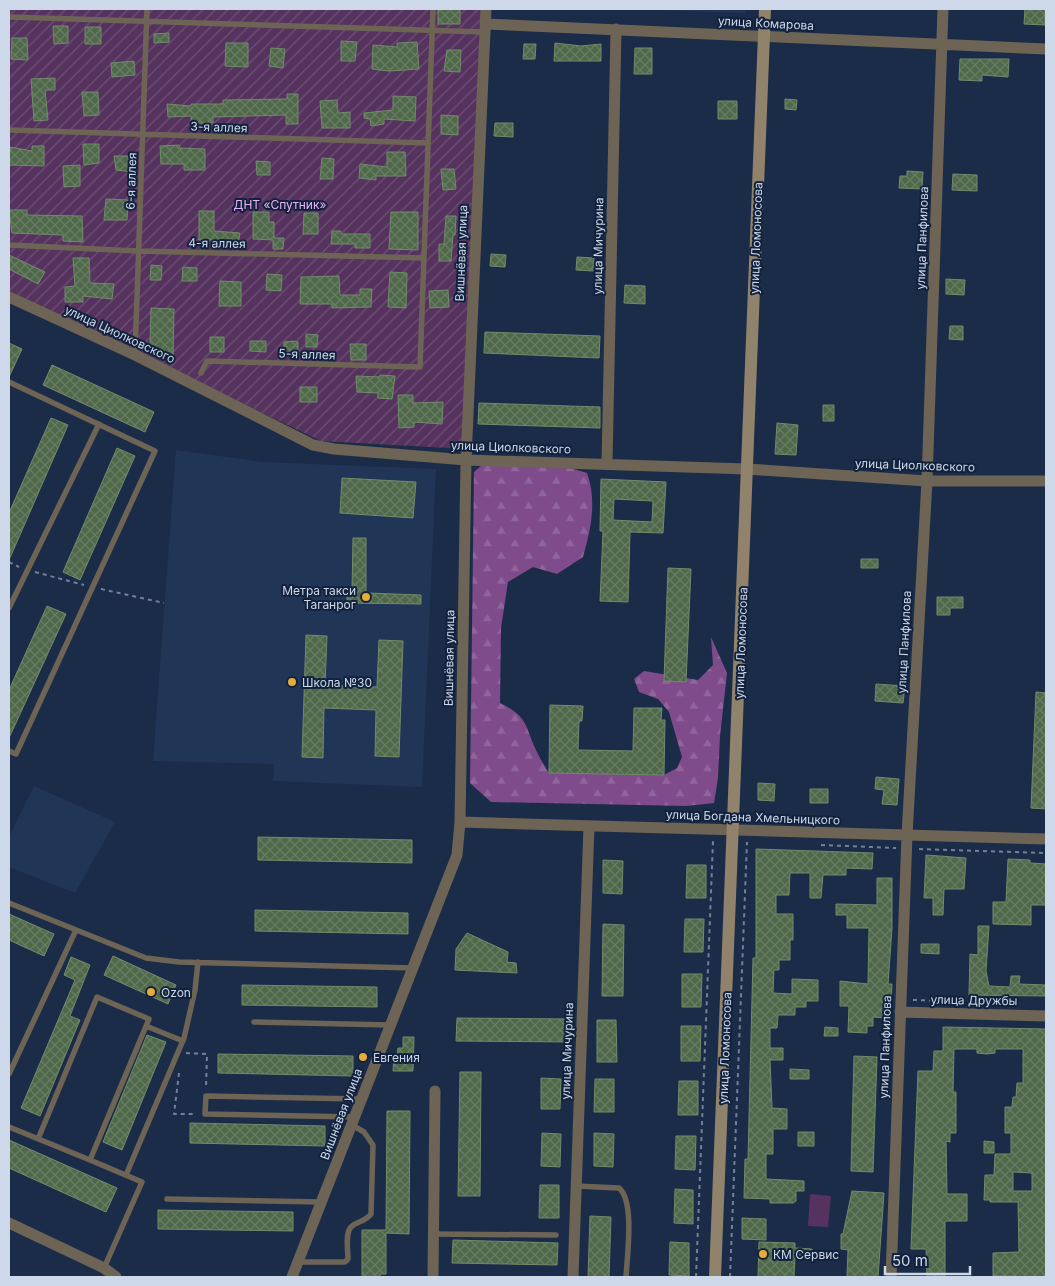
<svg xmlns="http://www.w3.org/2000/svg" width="1055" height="1286" font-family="Inter,sans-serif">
<defs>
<pattern id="forest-firs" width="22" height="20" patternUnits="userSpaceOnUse" patternTransform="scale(1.25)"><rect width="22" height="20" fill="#7f4b8b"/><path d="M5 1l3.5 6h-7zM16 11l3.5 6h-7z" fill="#90649c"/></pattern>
<pattern id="garden-furrows" width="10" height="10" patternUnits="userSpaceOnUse" patternTransform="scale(1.25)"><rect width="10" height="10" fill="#56335e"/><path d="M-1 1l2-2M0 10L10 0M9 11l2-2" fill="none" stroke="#6d5075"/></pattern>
<pattern id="building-cross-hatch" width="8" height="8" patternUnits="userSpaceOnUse" patternTransform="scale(1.25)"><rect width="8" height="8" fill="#4f6849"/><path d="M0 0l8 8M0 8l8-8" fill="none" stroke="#677d63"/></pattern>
</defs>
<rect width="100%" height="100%" fill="#1b2c48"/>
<path fill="#213556" d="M623 9H745V13Z
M176 450 264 462 436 469 422 787 273 781 274 764 153 761Z
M34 786 115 822 75 893 9 867V837Z"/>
<path fill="#56335e" d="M810 1194 831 1196 828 1227 808 1226Z"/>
<path fill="url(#forest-firs)" d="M488 460 554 463 587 473C597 501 591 529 583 557L557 574 533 567 508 582 501 628 500 703C530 718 524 726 537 752 540 759 545 766 549 773L664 775 677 768 682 757 669 712 658 699 639 692 634 679 644 671 698 680 713 665 711 637 727 673 720 736 718 778 714 803 686 806 491 802 470 783 474 472Z"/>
<path fill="url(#garden-furrows)" d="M9 9H483L466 449 321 441 9 292Z"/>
<path fill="url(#building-cross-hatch)" stroke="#718b6b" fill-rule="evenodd" d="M438 9H460V24H438Z
M1025 9H1045V25L1024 24Z
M53 26H68V43L54 44Z
M85 27H101V44H85Z
M169 33V42L154 43V34Z
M12 38H27L28 60 11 59Z
M341 41 357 42 355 61H341Z
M417 42 419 69 389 71 372 69 373 45 397 47V43Z
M226 43H248V67L225 66Z
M555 43 581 46 601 44V61H554Z
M524 44H536L535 59H523Z
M271 48 285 49 283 68 269 66Z
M635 48H652V74H634Z
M447 50H461L460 72 444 71Z
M960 59H1009L1008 77 982 75V81L959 80Z
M134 61 135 75 112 77 111 63Z
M55 78V90H45L48 120 34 121 31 79Z
M82 92H98L99 115 84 116Z
M287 94H298V124H286V115L213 117V123H191V116L168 117 167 104 191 106V104H223V100L287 99Z
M393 96 416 97 415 121 384 119V124L371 126 370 119 364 118V113L393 110Z
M785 99 797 100 796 110 785 109Z
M337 100 338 113 350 112V128H322L320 101Z
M718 101H737V119H718Z
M441 115 458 116V135L441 134Z
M495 123H513V137L494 136Z
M83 144H99V163L84 165Z
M179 145 180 148 205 149V170H184V164H161L160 146Z
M32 146H44V166L9 165 10 147 32 151Z
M387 152H405L406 176H376V180L359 178 360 164 387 167Z
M114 156H135L134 172 116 170Z
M322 158 334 159 333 179H320Z
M256 161 270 162V175H257Z
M80 165V186L64 187 63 166Z
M441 169H454L456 189 443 190Z
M907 171 923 172 922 189 899 188 900 176H907Z
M953 174 977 175V191L952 190Z
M106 199 128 200 127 220H104Z
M9 210H27V215L82 216 83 242 63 241V235L12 233Z
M199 211H214V231L240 233 238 244 225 243V240H199Z
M253 212H269V222H274V238H284L283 249H273V240L253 239Z
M391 212H418V250L389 249Z
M304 213H318V234H303Z
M446 216H456L455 235H453L451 261H439V244H444Z
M332 231H341V234H370V248H355V244H331Z
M491 254 506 255 505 267 490 266Z
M9 255 45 272 38 284 9 269Z
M577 257 594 258 593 271 576 270Z
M73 258H89L90 283 114 284 112 299 83 296V302H65V287L75 286Z
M151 265 162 266 161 280H150Z
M183 267 197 268V281H182Z
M390 272 407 273 406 308 388 307Z
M267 274 282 275 281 291 266 290Z
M339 276 340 295H360V289H372L371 307 332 308V304H300L301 277Z
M946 279 965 280 964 295 946 294Z
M220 281 241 282V306H219Z
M625 285 645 286V304L624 303Z
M448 290 449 307 430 308 429 291Z
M151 308 174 309 173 358 150 344Z
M950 326H963V340L949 339Z
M485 332 600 336 599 358 484 353Z
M306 334 318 335 317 347H306Z
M210 337H224V352H210Z
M250 341H266V352L250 351Z
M293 341 298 342V352H284V342Z
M9 343 22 349 9 377Z
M350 344H366V360H351Z
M52 365 154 412 145 432 43 385Z
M380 375 395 376 392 399 378 398V393L357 392 356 376 380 377Z
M300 387H317V402H300Z
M398 395H413V403L443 402 442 424 414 422V427L399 428Z
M479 403 600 407V428L478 424Z
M823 405H834V421H823Z
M51 418 68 425 9 560V513Z
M777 423 798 425 796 455 775 454Z
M117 448 135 456 80 580 63 572Z
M342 478 416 482 413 518 340 513Z
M601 479 666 482 663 533 630 532 628 602 600 601 603 531H600ZM614 499 653 501 652 522 613 520Z
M353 538H366V591L368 593 421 595V604L347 603V591H352Z
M861 559H878V568H861Z
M668 568 691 569 686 682 664 681Z
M937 597H963V608H950V615H937Z
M47 606 66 614 9 738V690Z
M306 635 327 636 325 685 377 687 379 640 403 641 399 757 375 756 376 710 324 708 323 758 302 757Z
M876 684 905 686 903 703 875 701Z
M1036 692 1046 693V809L1031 808Z
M550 705 583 706 582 721H579L578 750 633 751 634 708H662L661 720H665L664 775 549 773Z
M876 777 899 779 897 805 882 804 884 790 875 789Z
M758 783 775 784 774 801 758 800Z
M810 789H828V803H810Z
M258 837 412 840V863L258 860Z
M756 849 873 853 872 869 846 868V875H823L821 898H810V873H790L789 895H776V914H793V940H790V960H779V970H774L773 993 792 994V979L818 980V1001H806V1007H795V1015H778L777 1028H770V1048H783V1060H770L772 1108 787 1109V1129H773V1154H766V1179L804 1181V1191H796V1201L793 1203H770V1199L744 1198 745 1159H748L753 958H756Z
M926 855 966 858 964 889H944L943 915H933V898H924Z
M1008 859 1030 860V863L1046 864V905H1031V925L993 924V902H1006Z
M603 860 623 861 622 894 603 893Z
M687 865H706V898H686Z
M877 878H892V928L888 984H892L891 1003H889L888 1018 873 1017V1026H867V1033L848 1032 849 1006H840V981L868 984 869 928H847V915H836V904L877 905Z
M255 910 408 913V934L255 931Z
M9 914 54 934 44 956 9 940Z
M685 919H704L703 952H684Z
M603 924 624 925 623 996H602Z
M978 926H989L986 971 989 986 1010 987 1011 976H1020L1019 984 1046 985V996L969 995 970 954 978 955Z
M467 933 508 952 507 962 516 963 517 973 455 970 456 949Z
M921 944H939V954L921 953Z
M113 956 176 985 168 1004 104 975Z
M71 957 90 965 70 1016 80 1020 40 1116 21 1108 75 980 64 975Z
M682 974H702L701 1007H682Z
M242 985 377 987V1007L242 1005Z
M457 1018 570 1019V1042L456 1041Z
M597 1020H616L617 1062H597Z
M681 1026H701L700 1061H681Z
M825 1027 838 1028V1036H824Z
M943 1027 1046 1029V1277L993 1276V1253L1019 1252 1018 1202H990V1200H984L985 1175H994L995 1154H1011V1133H1005V1107H1012L1013 1097H1016L1017 1083H1023V1049H995V1053L987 1054 977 1053V1049H954L953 1092H956V1133H950V1142L946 1141 947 1194H967V1221H945V1277H927L926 1249H911L918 1071H933L934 1051H943ZM1013 1172 1032 1173V1191H1013Z
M147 1035 166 1042 122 1150 103 1142Z
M403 1037H414L413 1071H393L394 1056H397L398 1048H403Z
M218 1054 353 1056V1076L218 1073Z
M854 1056 877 1057 873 1172 851 1171Z
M790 1069 809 1070V1079H790Z
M460 1072H481L480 1196H458Z
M541 1078 561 1079 560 1109H541Z
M595 1079H614V1112H594Z
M679 1081H698V1115H678Z
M387 1111H410L409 1234 386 1233V1274H380V1277H362V1230H386Z
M190 1123 325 1126V1146L190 1143Z
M798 1132H814V1146H798Z
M542 1133 561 1134 560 1167 541 1166Z
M594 1133 614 1134 613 1167 594 1166Z
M676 1136H696L695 1170 675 1169Z
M9 1140 117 1188 106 1212 9 1168Z
M984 1141 994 1142V1153H984Z
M540 1185H559V1218H539Z
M675 1189 693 1190V1224L674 1223Z
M852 1191 884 1193 878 1277H847L848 1250 841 1249V1234H843Z
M158 1210 293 1212V1231L158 1229Z
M590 1216 611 1217 609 1277H588Z
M742 1218 766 1219V1240L742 1239Z
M453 1240 558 1243 557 1265 452 1263Z
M670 1242 689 1243V1276L669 1275Z
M759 1242 795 1243V1248L812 1249V1259L795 1258 794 1277H758Z"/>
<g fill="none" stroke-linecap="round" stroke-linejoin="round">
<path stroke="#738198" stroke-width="2" stroke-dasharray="4 4" stroke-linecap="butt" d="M9 562 19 567
M35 572 84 585
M101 589 164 603
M821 845 896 848
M919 849 1046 853
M913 1000 993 1002
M186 1053 207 1054 206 1088
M179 1073 174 1114H196
M696 1277 713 841
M730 1277 747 842"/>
<path stroke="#6d6455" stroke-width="5.5" d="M9 17 484 32
M9 130 428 143
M9 245 138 251 424 258
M135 355 147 9
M201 373 207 361 420 367 433 9
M9 382 155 451 16 754 9 751
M9 608 99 424
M9 903 146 958 179 962 414 968
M254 1022 391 1025
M146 1026 183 1041
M9 1074 76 930
M355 1117 205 1114 206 1096 361 1099
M9 1127 90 1160 149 1019 97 997 38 1139
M90 1160 142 1182 104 1268
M126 1175 184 1038 195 990 198 962
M576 1186 619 1188C635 1201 627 1257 626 1277
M167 1199 322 1202
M433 1234 556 1235
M298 1262H345L348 1259C348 1251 345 1233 351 1227 357 1221 365 1222 371 1214L373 1145 364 1132 352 1125"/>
<path stroke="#6d6455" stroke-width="11" d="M485 24 1046 49
M9 297 135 355 313 445 334 449 466 460 747 469 927 481H1046
M607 464 616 29
M460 822 1046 839
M900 1012 1046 1016
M9 1223 104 1268 116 1277
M292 1277 457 855 460 822 466 460 486 9
M433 1277 435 1091
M573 1277 589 826
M891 1277 907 835 927 481 943 9"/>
<path stroke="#91836b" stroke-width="12" d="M715 1277 765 9"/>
</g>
<g fill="#e7ac37" stroke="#12223d" stroke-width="2">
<circle cx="366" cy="597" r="5"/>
<circle cx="292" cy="682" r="5"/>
<circle cx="151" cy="992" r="5"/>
<circle cx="363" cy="1057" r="5"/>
<circle cx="763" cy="1254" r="5"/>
</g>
<g text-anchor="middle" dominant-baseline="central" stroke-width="4" stroke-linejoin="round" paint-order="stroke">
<g font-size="12" fill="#cdd8ea" stroke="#12223d">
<text transform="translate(766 23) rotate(3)">улица Комарова</text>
<text transform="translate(219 127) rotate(2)">3-я аллея</text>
<text transform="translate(131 181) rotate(-88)">6-я аллея</text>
<text transform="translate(756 238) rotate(-88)">улица Ломоносова</text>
<text transform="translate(922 238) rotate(-88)">улица Панфилова</text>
<text transform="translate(217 243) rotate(1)">4-я аллея</text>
<text transform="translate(598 246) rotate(-89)">улица Мичурина</text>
<text transform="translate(461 253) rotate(-88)">Вишнёвая улица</text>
<text transform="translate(120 334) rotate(25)">улица Циолковского</text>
<text transform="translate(307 354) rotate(2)">5-я аллея</text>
<text transform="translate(511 447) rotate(2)">улица Циолковского</text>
<text transform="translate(915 465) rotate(2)">улица Циолковского</text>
<text transform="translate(904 642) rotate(-87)">улица Панфилова</text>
<text transform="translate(741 643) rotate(-88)">улица Ломоносова</text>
<text transform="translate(449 658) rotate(-89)">Вишнёвая улица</text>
<text transform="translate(753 817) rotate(2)">улица Богдана Хмельницкого</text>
<text transform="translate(974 1000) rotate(1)">улица Дружбы</text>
<text transform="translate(885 1047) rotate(-88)">улица Панфилова</text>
<text transform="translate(725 1048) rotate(-88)">улица Ломоносова</text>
<text transform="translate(567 1051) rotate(-88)">улица Мичурина</text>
<text transform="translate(341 1114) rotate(-69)">Вишнёвая улица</text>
</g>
<g font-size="12" fill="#ebb1f8" stroke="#12223d">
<text x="280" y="204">ДНТ «Спутник»</text>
</g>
<g font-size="12" fill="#cdd8ea" stroke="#12223d" text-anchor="start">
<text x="356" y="590" text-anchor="end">Метра такси<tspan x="356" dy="14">Таганрог</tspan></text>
<text x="302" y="682">Школа №30</text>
<text x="161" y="992">Ozon</text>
<text x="373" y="1057">Евгения</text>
<text x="773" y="1254">КМ Сервис</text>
</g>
</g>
<rect width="1055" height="1286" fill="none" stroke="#cdd8ea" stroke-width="20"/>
<path d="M885 1266v8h85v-8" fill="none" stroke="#cdd8ea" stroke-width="2.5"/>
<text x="892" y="1266" font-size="15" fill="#cdd8ea" stroke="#12223d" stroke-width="4" paint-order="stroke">50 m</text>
</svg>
